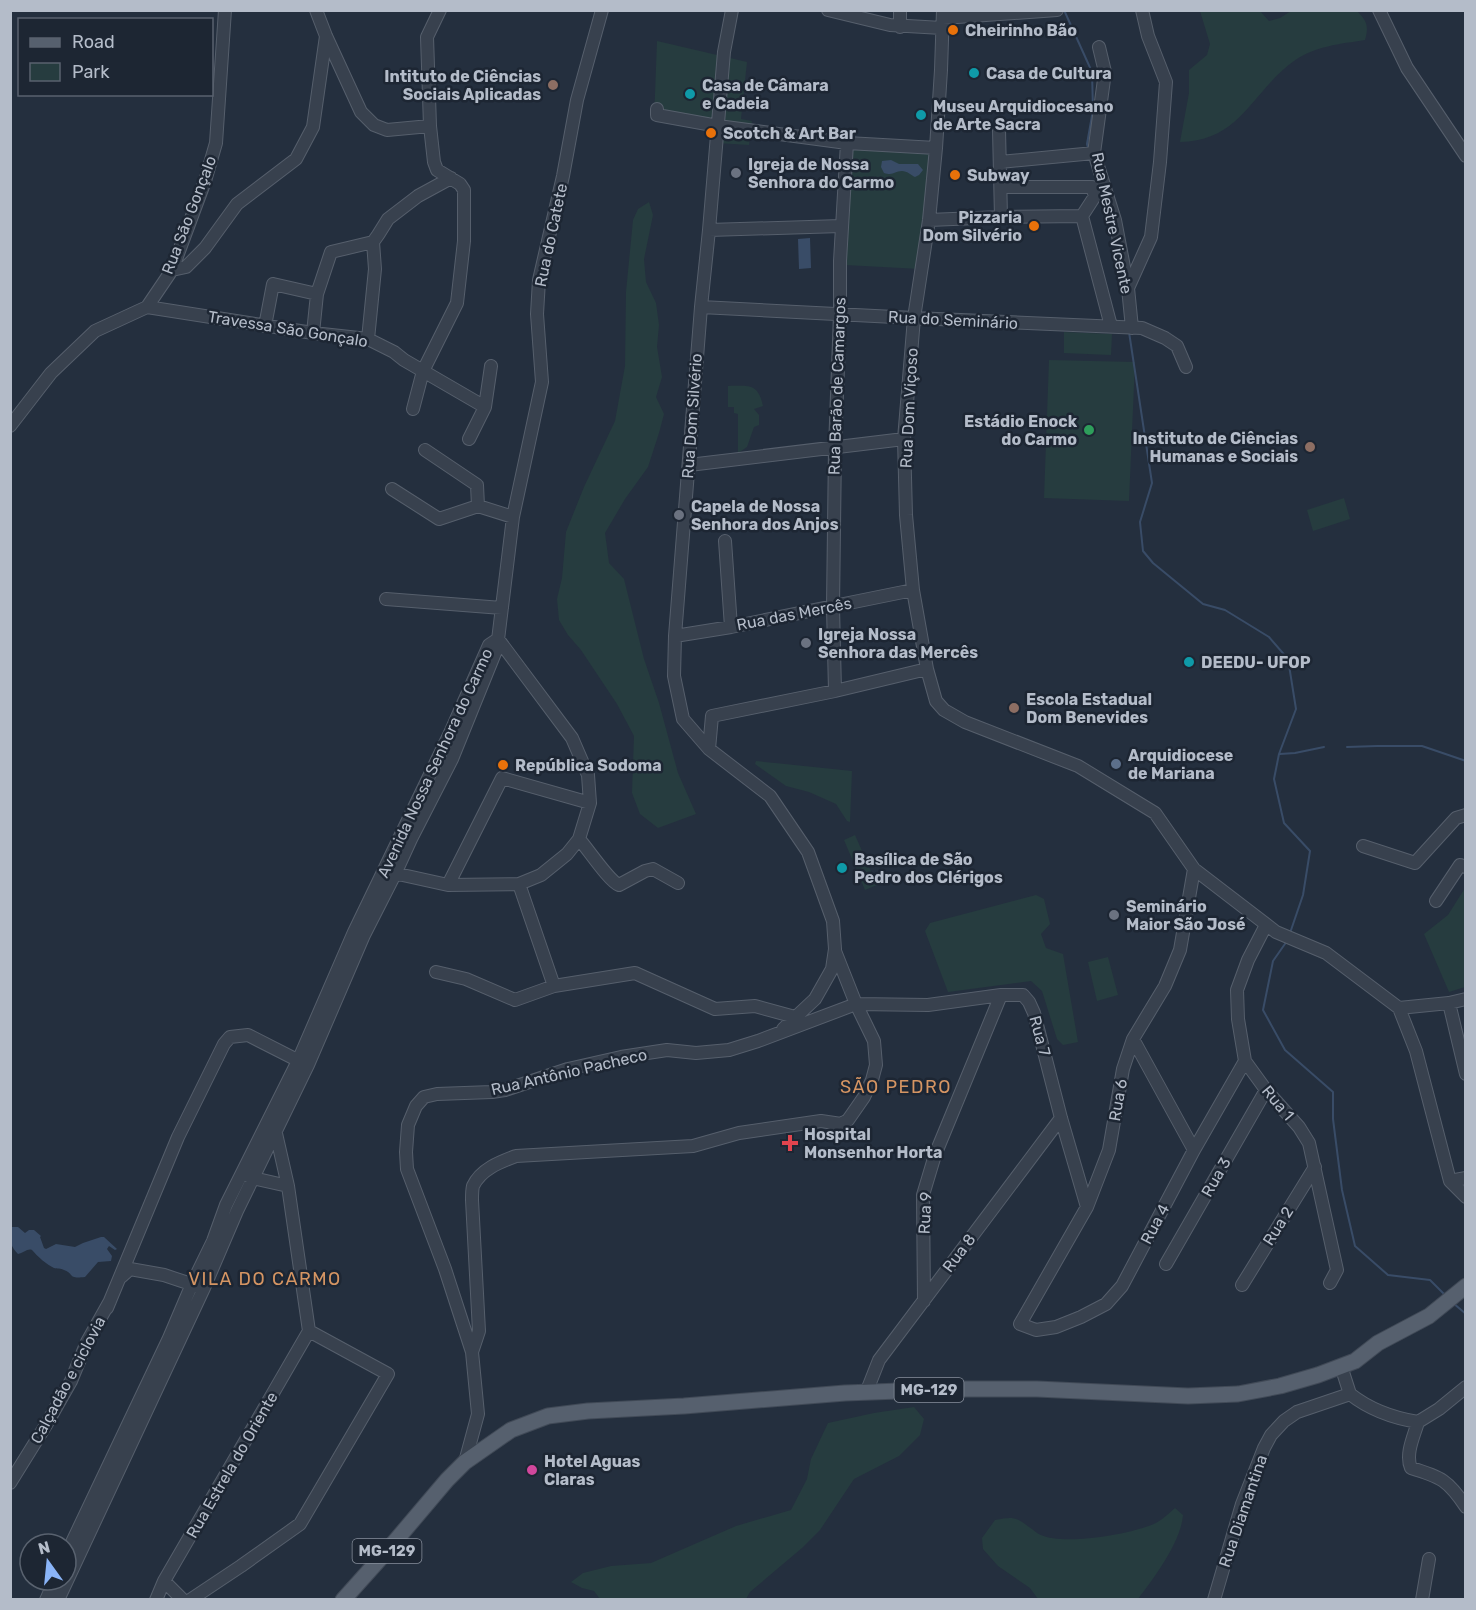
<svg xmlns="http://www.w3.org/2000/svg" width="1476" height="1610" font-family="Rubik,sans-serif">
<rect width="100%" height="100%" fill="#242f3e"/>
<path fill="#263c3f" d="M1200 11H1260L1269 21 1280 18 1291 11H1357C1367 21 1369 26 1365 40 1340 44 1315 46 1294 61 1252 91 1241 141 1180 142L1189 93V70L1207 55 1210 44Z
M657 41 747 62 741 119 752 121 749 145 717 143V122L654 121Z
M849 145 935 154 920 269 845 265Z
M649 202 653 215 644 259 646 282 656 303 659 325 657 347 662 377 656 397 664 414 659 433 648 467 625 499 605 533 609 563 624 579 644 659 659 703 678 773 696 814 658 828 640 814 632 793 634 736 617 704 581 650 568 635 559 620 557 599 562 578 566 532 584 487 615 421 625 366 626 292 633 220 638 209Z
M1064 332 1112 334 1111 355 1064 353Z
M1049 360 1135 362 1129 501 1044 498Z
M728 386C749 386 758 383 763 406L754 409 759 415V425L754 427 747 447 738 453V414L734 413V407H728Z
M1344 498 1350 519 1313 531 1307 510Z
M756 761 852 771 850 822 847 821 836 804 809 792 786 786 755 764Z
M855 835 877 885 865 890 844 840Z
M1465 888V987L1449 992 1424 934 1448 915Z
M1036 895 1044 899 1050 924 1041 934 1046 948 1063 954 1078 1042 1063 1045 1057 1039 1042 991 1031 981 948 992 925 931 930 923Z
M1108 957 1118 995 1097 1001 1088 962Z
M914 1407 924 1419 920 1435 899 1456 854 1479 820 1530 802 1548 750 1592 746 1599H600L594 1591 582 1588 571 1582 583 1573 611 1566 651 1563 736 1526 791 1510 807 1479 811 1459 828 1423 874 1413Z
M1175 1508 1183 1515C1181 1542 1154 1578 1138 1599H1038L1030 1588 998 1566 983 1549 982 1538 995 1520C1012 1517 1015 1516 1029 1527 1033 1529 1037 1534 1041 1535 1064 1546 1133 1534 1156 1523 1163 1519 1169 1513 1175 1508Z"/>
<path fill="#394c67" d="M891 160 899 164H918L923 170 919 175 915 177C911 175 907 171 902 171 894 171 894 176 884 173L881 167 882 161Z
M810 238 811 268 799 269 798 239Z
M10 1227H18L25 1233 29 1230H34L41 1236 40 1237 44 1248 46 1249 56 1244 75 1247 83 1243 101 1237H104L117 1249 115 1250 109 1246 107 1249 112 1256 111 1261 98 1262 85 1277C67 1279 75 1274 64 1270 61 1268 57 1269 54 1268 47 1265 37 1256 32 1250 28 1248 23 1253 18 1254 9 1245 10 1239 10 1227Z"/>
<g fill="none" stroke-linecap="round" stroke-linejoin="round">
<path stroke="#394c67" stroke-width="2" d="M1064 10 1092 72 1093 110 1087 144 1088 148
M1129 332 1152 483 1140 522 1143 551 1153 563 1203 604 1225 610 1269 637 1288 659 1296 709 1279 754 1274 779 1284 823 1310 851 1303 895 1290 933
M1347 747 1377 746H1422L1466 761
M1280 754 1295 753 1324 747
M1287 941 1273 961 1263 1010 1285 1050 1333 1092V1119L1342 1190 1355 1246 1388 1275 1430 1280 1445 1295
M1453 1303 1466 1314"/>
<g stroke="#565f6c" stroke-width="14">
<path id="minor" d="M316 10 326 36 361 112 374 125 387 130 430 126
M732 10 724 52 709 230 701 307 675 636 674 676 683 719 709 749 770 796 808 852 833 921 835 949 832 969 815 999 783 1029
M828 10 890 25 942 28
M900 10V27
M943 10 941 70 936 148 929 220 914 318 904 439 906 515 913 590 927 669 936 701 944 710 965 722 1078 766 1155 813 1194 869 1276 932 1326 953 1399 1008 1416 1051 1450 1181 1466 1197
M1379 10 1407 68 1466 156
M943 18 1057 10
M1099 47 1105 72 1094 153 1115 220 1128 288 1132 328
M657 109V115L718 126 847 143 936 148
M999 130 1001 217
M1000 162 1094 153
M1001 187H1092L1095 196 1082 216
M929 220 1001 217 1082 216 1111 326
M709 230 841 226
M172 270 186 267 205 248 237 204 296 159 313 127 326 36
M1128 288 1151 237 1160 162 1166 82 1148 36 1142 10
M147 307 313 333 368 339 394 352 404 360 485 407
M147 307 172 270 205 181 216 143 225 10
M701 307 914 318 1142 328 1165 338 1177 346 1186 367
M265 326 273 284 317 294 331 252 373 242
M313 333 317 294
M368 339 375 269 373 242 378 235 388 219 418 196 451 178
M413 409 423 371 457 303 464 241V190L460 184 437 170 434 162 430 126 427 37 440 10
M10 426 51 373 95 331 147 307
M469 439 485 407 491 366
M425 450 477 485 478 506 513 517
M689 465 904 439
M392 489 439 519 478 506
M725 541 731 627
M386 599 502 608
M675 636 731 627 913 590
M835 691 833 607 835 448 840 314V261L847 143
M709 749 712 716 835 691 927 669
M579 839C588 849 609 881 619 885L645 871 653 869 678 883
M1363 846 1415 863 1456 818 1466 815
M1194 869 1180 950 1165 986 1133 1039 1123 1069 1109 1150 1087 1207 1020 1324 1036 1330 1056 1327 1081 1317 1106 1304 1122 1286 1194 1150 1245 1061
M389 872 448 885 519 884 541 875 567 854 579 839 590 803 588 775 572 738 498 639
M519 884 554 986
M448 885 502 778 590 803
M1436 901 1460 865 1466 867
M1266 925 1248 960 1237 990 1238 1019 1245 1061 1266 1090 1299 1127 1309 1143 1337 1270 1330 1283
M436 972 466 979 515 1000 554 986 635 973 715 1009 755 1006 795 1017
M1449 1003 1466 1074
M1399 1008 1449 1003 1466 999
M1133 1039 1194 1150
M275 1129 288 1186 309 1331
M246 1175 253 1178 288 1186
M1450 1181 1466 1178
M1166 1264 1266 1090
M121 1277 130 1269 164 1275 197 1286
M1242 1285 1315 1167
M924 1301 923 1195 935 1155 1001 995
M107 1308 178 1137 224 1044 230 1037 248 1035 305 1064
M472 1352 445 1269 407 1169 406 1152 408 1125 416 1106 424 1097 437 1094 492 1092 505 1090 568 1069 621 1057 667 1050 696 1053 729 1050 758 1041 856 1004 928 1005 1001 995H1023L1029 1002 1034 1013 1061 1118 1087 1207
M866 1393 879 1360 1061 1118
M1350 1394C1369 1409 1393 1418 1418 1422L1439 1409 1466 1387
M1418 1422C1414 1436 1405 1454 1411 1468 1441 1477 1448 1480 1466 1507
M465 1462 478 1414 472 1352 479 1331 472 1200C472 1196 472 1190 473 1186 481 1169 500 1162 516 1156L693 1146 739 1133 821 1121 841 1124 848 1120 864 1097 872 1080 876 1065 874 1041 856 1004 835 951
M10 1483 46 1425 71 1381 87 1342 110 1301
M66 1555 169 1338 192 1284 213 1241 226 1205 298 1061 354 932 450 733 489 645 498 639
M164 1581 183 1600
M46 1600 55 1580
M58 1600 204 1288 237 1211 308 1065 364 935 395 874 411 839 452 759 497 648 513 517 542 382 537 314 539 280 563 176 577 100 602 10
M156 1600 164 1581 309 1331
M190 1600 241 1566 300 1524 388 1374 309 1331
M1214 1600 1242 1504 1264 1448 1271 1435 1284 1421 1297 1412 1350 1394 1341 1366
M1422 1600 1429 1559"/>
</g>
<g stroke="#414a57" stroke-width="17">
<path id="major" d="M343 1600 386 1552 447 1480 465 1462 511 1430 548 1416 588 1411 684 1406 845 1393 954 1389H1037L1188 1396 1238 1394 1280 1386 1318 1375 1355 1361 1378 1343 1429 1316 1466 1286"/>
</g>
<use href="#minor" stroke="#38414e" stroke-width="12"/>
<use href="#major" stroke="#56606e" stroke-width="15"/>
</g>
<g fill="#e8710a" stroke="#1d2633" stroke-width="2">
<circle cx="953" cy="30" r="6"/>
<circle cx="711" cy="133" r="6"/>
<circle cx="955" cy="175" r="6"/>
<circle cx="1034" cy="226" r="6"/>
<circle cx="503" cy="765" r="6"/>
</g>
<g fill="#0f9aa8" stroke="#1d2633" stroke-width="2">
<circle cx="974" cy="73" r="6"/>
<circle cx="690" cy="94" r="6"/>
<circle cx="921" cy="115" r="6"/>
<circle cx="1189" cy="662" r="6"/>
<circle cx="842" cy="868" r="6"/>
</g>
<g fill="#8d6e63" stroke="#1d2633" stroke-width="2">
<circle cx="553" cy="85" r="6"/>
<circle cx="1310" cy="447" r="6"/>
<circle cx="1014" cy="708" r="6"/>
</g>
<g fill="#6b7280" stroke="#1d2633" stroke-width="2">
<circle cx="736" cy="173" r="6"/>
<circle cx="679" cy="515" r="6"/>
<circle cx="806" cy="643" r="6"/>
<circle cx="1114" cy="915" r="6"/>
</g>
<circle fill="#2e9e5b" stroke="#1d2633" stroke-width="2" cx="1089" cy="430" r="6"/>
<circle fill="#5c6f8a" stroke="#1d2633" stroke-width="2" cx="1116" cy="764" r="6"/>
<path fill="#e0444e" stroke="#1d2633" stroke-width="2" d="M787 1134h6v6h6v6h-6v6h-6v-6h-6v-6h6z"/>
<circle fill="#d1479c" stroke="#1d2633" stroke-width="2" cx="532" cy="1470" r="6"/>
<g text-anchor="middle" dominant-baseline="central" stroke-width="5" stroke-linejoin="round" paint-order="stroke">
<g fill="#1d2633" stroke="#878f9c" stroke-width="1.5">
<rect x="894.5" y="1378" width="69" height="24" rx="4.5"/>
<rect x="352.5" y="1539" width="69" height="24" rx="4.5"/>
</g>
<g font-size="15" font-weight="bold" fill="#b4bcc9">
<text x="929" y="1390">MG-129</text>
<text x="387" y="1551">MG-129</text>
</g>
<g font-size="16" font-weight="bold" fill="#b4bcc9" stroke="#1d2633" text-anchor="start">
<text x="965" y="30">Cheirinho Bão</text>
<text x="986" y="73">Casa de Cultura</text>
<text x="541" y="76" text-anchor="end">Intituto de Ciências<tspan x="541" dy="18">Sociais Aplicadas</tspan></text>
<text x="702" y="85">Casa de Câmara<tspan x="702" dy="18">e Cadeia</tspan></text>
<text x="933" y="106">Museu Arquidiocesano<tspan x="933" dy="18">de Arte Sacra</tspan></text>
<text x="723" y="133">Scotch &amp; Art Bar</text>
<text x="748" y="164">Igreja de Nossa<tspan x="748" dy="18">Senhora do Carmo</tspan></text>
<text x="967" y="175">Subway</text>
<text x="1022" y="217" text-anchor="end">Pizzaria<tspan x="1022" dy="18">Dom Silvério</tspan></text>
<text x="1077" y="421" text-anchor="end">Estádio Enock<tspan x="1077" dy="18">do Carmo</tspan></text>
<text x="1298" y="438" text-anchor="end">Instituto de Ciências<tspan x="1298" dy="18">Humanas e Sociais</tspan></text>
<text x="691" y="506">Capela de Nossa<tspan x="691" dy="18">Senhora dos Anjos</tspan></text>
<text x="818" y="634">Igreja Nossa<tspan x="818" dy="18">Senhora das Mercês</tspan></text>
<text x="1201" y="662">DEEDU- UFOP</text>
<text x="1026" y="699">Escola Estadual<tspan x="1026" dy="18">Dom Benevides</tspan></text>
<text x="1128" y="755">Arquidiocese<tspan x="1128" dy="18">de Mariana</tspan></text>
<text x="515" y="765">República Sodoma</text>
<text x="854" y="859">Basílica de São<tspan x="854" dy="18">Pedro dos Clérigos</tspan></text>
<text x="1126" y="906">Seminário<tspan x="1126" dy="18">Maior São José</tspan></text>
<text x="804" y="1134">Hospital<tspan x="804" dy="18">Monsenhor Horta</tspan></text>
<text x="544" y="1461">Hotel Aguas<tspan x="544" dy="18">Claras</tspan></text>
</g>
<g font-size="16" fill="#b4bcc9" stroke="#1d2633">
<text transform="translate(189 215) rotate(-69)">Rua São Gonçalo</text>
<text transform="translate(1112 223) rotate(78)">Rua Mestre Vicente</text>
<text transform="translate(551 235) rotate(-78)">Rua do Catete</text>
<text transform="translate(953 320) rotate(3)">Rua do Seminário</text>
<text transform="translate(288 329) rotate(9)">Travessa São Gonçalo</text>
<text transform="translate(837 386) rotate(-88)">Rua Barão de Camargos</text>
<text transform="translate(909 408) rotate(-87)">Rua Dom Viçoso</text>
<text transform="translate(692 416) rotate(-86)">Rua Dom Silvério</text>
<text transform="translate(794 614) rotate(-11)">Rua das Mercês</text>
<text transform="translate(435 763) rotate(-65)">Avenida Nossa Senhora do Carmo</text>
<text transform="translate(1040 1036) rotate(75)">Rua 7</text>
<text transform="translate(569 1072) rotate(-13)">Rua Antônio Pacheco</text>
<text transform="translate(1118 1100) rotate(-80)">Rua 6</text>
<text transform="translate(1278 1103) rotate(50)">Rua 1</text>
<text transform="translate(1216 1177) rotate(-60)">Rua 3</text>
<text transform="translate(925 1213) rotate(-87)">Rua 9</text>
<text transform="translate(1155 1224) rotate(-62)">Rua 4</text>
<text transform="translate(1278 1226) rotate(-58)">Rua 2</text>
<text transform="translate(959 1253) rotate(-53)">Rua 8</text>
<text transform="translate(68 1380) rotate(-62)">Calçadão e ciclovia</text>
<text transform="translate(232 1465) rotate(-60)">Rua Estrela do Oriente</text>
<text transform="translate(1243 1511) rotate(-71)">Rua Diamantina</text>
</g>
<g font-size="18" letter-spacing="1.5" fill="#d59563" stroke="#1d2633">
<text x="896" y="1087">SÃO PEDRO</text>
<text x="265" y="1279">VILA DO CARMO</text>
</g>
</g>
<rect width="1476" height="1610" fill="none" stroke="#b4bcc9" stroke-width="24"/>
<rect x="18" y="18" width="195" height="78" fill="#1d2633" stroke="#59626f" stroke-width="1.5"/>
<rect x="30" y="38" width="30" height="9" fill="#56606e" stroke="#59626f" stroke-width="1.5"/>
<text x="72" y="48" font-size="18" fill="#b4bcc9">Road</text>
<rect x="30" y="63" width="30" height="18" fill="#263c3f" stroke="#59626f" stroke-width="1.5"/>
<text x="72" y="78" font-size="18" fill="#b4bcc9">Park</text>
<g transform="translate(48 1562) rotate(345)"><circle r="28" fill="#1d2633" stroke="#59626f" stroke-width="1.5"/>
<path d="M0-4.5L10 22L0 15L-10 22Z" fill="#8ab4f8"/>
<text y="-9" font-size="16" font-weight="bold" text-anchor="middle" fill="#b4bcc9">N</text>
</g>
</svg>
